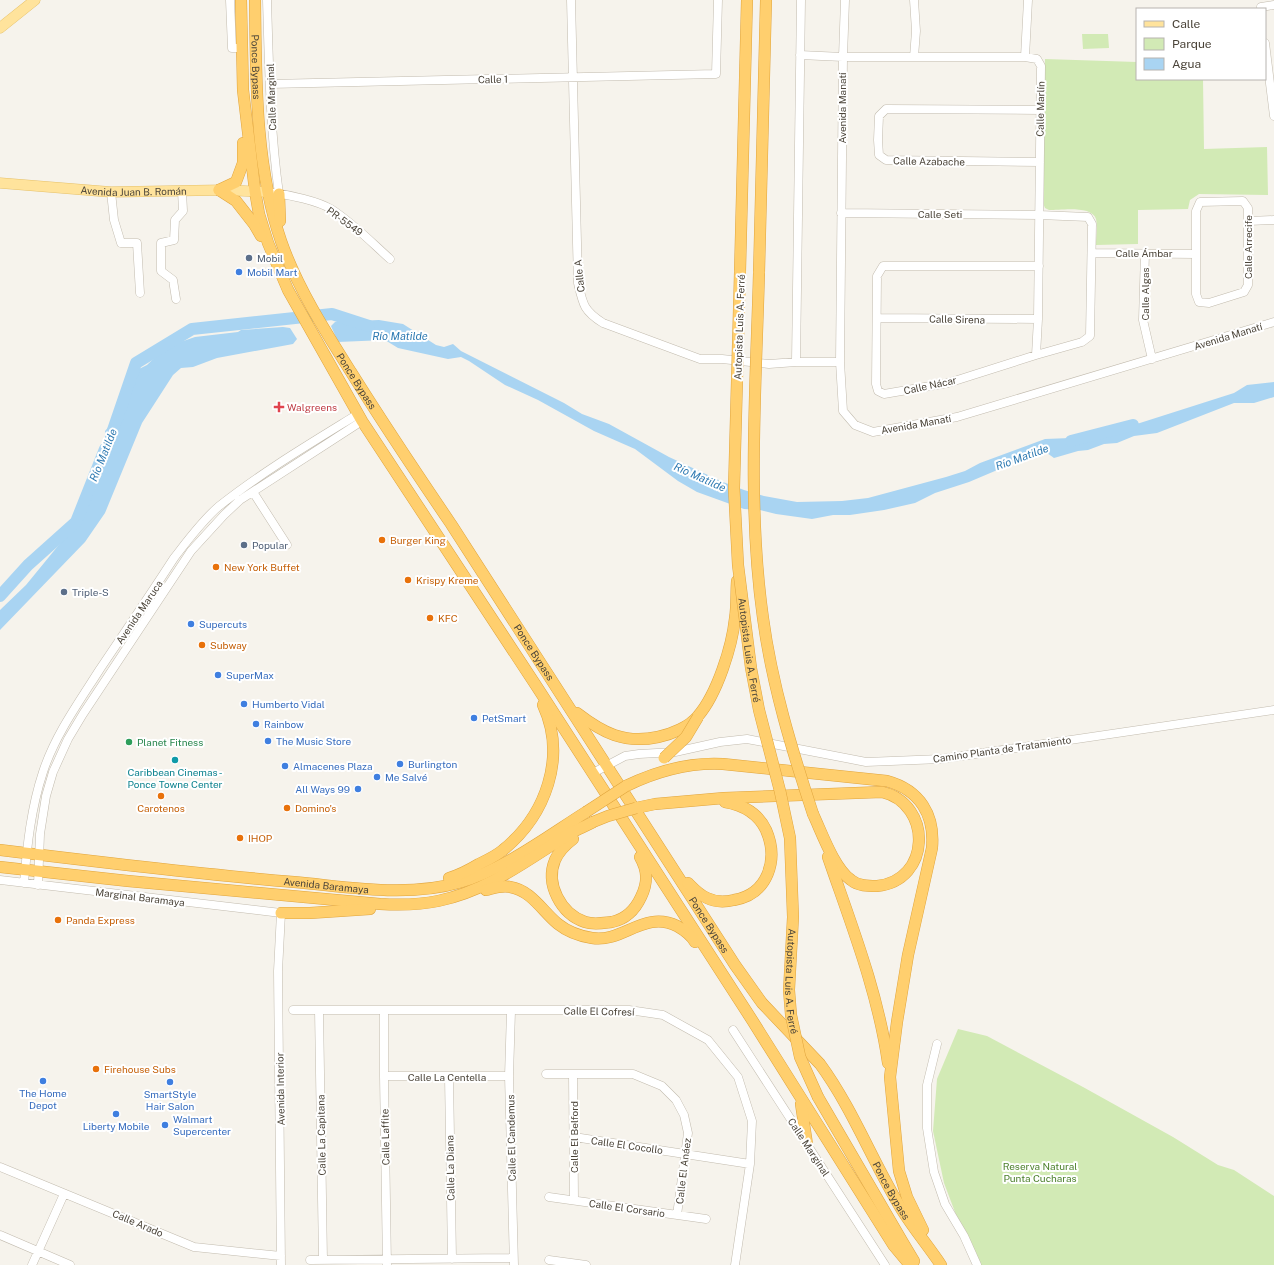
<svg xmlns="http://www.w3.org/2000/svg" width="1274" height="1265" font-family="'Public Sans',sans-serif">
<rect width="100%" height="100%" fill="#f6f3ec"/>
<path fill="#d2eab5" d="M1082 34H1108L1109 48 1083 49Z
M1045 59 1137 62V79H1203L1204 149 1267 147 1268 195 1199 194 1190 200 1188 209 1138 210V244L1096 245C1096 237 1098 227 1096 219 1092 205 1061 210 1049 210L1045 208 1043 203Z
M958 1029 987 1036 1083 1087 1173 1137 1218 1165 1234 1170 1274 1196V1265H975L944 1183 933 1131 937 1079Z"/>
<path fill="#a9d4f2" d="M379 320 403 324 436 345 444 347 453 344 461 351 564 403 582 414 609 424 669 457 723 482 744 490 764 496 797 502 842 501 868 498 946 477 965 471 980 463 1045 439 1096 437 1234 393 1247 385 1274 382V397L1254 403H1234L1157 433 1134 436 1117 443 1104 444 1088 450 1078 451 1054 458 1047 453 1035 454 969 482 935 493 915 503 884 510 850 515H833L812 519 776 514 760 510 744 509 697 492 678 481 635 449 594 431 538 400 505 385 469 361 461 357 448 359 398 348 385 340 338 342 331 326 335 322Z
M283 327 290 328 297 339 293 344 217 358 193 367 181 368 173 375 142 423 105 513 85 542 0 630V610L26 585 62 541 71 519 84 506 95 489 99 477V454L105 442V431L124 409 129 385 139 369 147 365 166 347 195 337 238 332 241 330Z"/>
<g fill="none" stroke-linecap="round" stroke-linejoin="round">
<path stroke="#a9d4f2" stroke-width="12" d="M113 430 136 363 192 329 332 314 369 326
M1071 441 1133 425
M0 596 28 565 76 522 105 449"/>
<g stroke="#c2bbae" stroke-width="9">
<path id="minor" d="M230 0 232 48H242
M267 0C269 65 270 129 279 194
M571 0 578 283C583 305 584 311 603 323L700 359H722L769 364 796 362H840
M845 0 843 57 840 362 843 411 855 425 873 432 957 417 1274 322
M1261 7 1274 5
M1265 43 1274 116
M800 55 843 57H1025L1037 59 1041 66 1038 319 1036 355
M914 57 916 31 914 0
M1025 57 1028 0
M270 84 716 74 718 0
M1040 162 886 160 879 155 878 140 879 116 886 109 1040 110
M111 192 114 220 121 243H137L140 293
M274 193C290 195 318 201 331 209 353 223 371 242 390 259
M1243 201 1248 208V285L1244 292 1209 303 1199 302 1196 294V211L1200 202Z
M841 213 1039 215 1088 217 1092 224 1090 336 1082 342 1036 355 948 383 884 394 878 391 876 384 877 276 883 266H1039
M1249 221 1274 220
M1092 253 1196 254
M1145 253 1143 320 1152 359
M176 299 173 280 161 271V243L174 240 175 220 183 211 182 191
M877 318 1038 319
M796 362 801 0
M253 492 287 545
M593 773 625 756 639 754 675 752 720 742 747 739 866 762 941 759 1274 710
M0 880 281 913 278 971 281 1265
M24 883C27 846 31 808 43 772 55 735 79 702 100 669 125 632 150 595 174 558 188 540 201 522 218 507 262 472 311 443 358 414
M38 885 40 834 46 796 53 772 68 739 83 714 191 551 224 515 240 500 362 421
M293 1010H629L663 1015 708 1040 738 1077 752 1121 750 1164 735 1265
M319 1010 323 1260
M384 1010V1076L387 1265
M511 1011 509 1076 514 1265
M733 1030 885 1265
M937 1044 927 1085V1128L934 1172 945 1204 964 1236 977 1265
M546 1074H633L662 1086 676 1100 684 1115 688 1133 677 1215
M573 1074 574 1200
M384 1076H509
M449 1077 452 1259
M574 1137 750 1164
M0 1167 194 1247 281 1256
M549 1197 706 1219
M0 1235 70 1265
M310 1260 513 1258
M549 1260 586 1265
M32 1265 64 1194"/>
</g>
<g stroke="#e6c16a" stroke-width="11">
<g id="major">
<path d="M0 28 35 0"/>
<path id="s1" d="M0 183 111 192 224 190 268 192"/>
</g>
</g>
<g stroke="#e0a43c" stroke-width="12">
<g id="highway">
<path d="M241 0 243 90 255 191 259 214 268 243 288 290 362 421 537 687 752 1020 894 1246 910 1265"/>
<path id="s2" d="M255 0C256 79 255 165 281 241 297 287 325 331 351 372 383 423 417 474 451 524 547 671 641 818 735 965L762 1003 820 1064C853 1109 873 1163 902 1210 914 1229 929 1247 941 1265"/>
<path d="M219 190 236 182 243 163V143"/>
<path d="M219 190 236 201 254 224 261 236"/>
<path d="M279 194 280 221"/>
<path d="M740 272 747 0"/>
<path d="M759 273 766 0"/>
<path d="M577 713C603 733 624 744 658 737 672 734 689 727 698 716 717 694 732 647 735 618 737 606 736 593 737 581"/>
<path d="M626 786C657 771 688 762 723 764L887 781C920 790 935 815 932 848L908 955 897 1022 890 1077 899 1171 907 1197 923 1230"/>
<path d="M636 808 655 804 724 798 882 792C933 804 931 881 877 886 868 886 858 886 851 880 834 868 822 833 813 814"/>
<path d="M573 839C565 845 559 851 555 860 545 884 561 914 585 922 594 925 603 923 612 922 626 919 635 910 641 897 648 883 648 871 640 857"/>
<path id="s3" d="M0 850C98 862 196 874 294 882 350 887 407 898 461 882 504 869 548 836 586 812"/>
<path d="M828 857C851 924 878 992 888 1063"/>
<path d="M0 867 128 881 380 904C399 905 419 905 438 901 490 890 527 860 571 833 578 829 586 826 593 822"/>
<path d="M449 878C460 875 469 870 479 864 487 860 496 856 503 850 546 815 567 757 543 705"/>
<path d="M688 883C693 888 699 895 707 898 715 902 725 902 734 900 768 894 779 860 766 830 758 813 743 805 725 802"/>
<path d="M486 890C494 888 502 885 510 887 531 890 543 912 558 924 568 932 579 936 592 938 623 943 644 910 677 926 684 930 691 935 695 942"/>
<path d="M281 913H310L370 909"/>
<path d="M818 1097 902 1241 914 1261"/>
<path d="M801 1104 807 1144"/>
</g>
</g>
<use href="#minor" stroke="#fff" stroke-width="8"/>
<use href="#major" stroke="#ffe39c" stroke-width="10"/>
<use href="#highway" stroke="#ffcf6e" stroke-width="11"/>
<g stroke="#e0a43c" stroke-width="12" stroke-linecap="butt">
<g id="highway-bridge">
<path id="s4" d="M740 272 734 488 738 565 751 668 759 710 780 791 790 838 793 917 789 990 791 1015 800 1057 818 1097"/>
<path d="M759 273C756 386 747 505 763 618 772 685 792 750 813 814"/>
<path d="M664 758 686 737 698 717"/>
<path d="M586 812 626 786"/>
<path d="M593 822 608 816 636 808"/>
</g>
</g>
<use href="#highway-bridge" stroke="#ffcf6e" stroke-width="11"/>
</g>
<g fill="#5c6f8a" stroke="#fff" stroke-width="1.5">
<circle cx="249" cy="258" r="4"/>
<circle cx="244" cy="545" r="4"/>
<circle cx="64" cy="592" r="4"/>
</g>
<g fill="#3f7fe0" stroke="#fff" stroke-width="1.5">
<circle cx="239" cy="272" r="4"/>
<circle cx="191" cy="624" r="4"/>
<circle cx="218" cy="675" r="4"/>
<circle cx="244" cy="704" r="4"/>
<circle cx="474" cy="718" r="4"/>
<circle cx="256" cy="724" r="4"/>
<circle cx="268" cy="741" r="4"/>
<circle cx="400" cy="764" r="4"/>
<circle cx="285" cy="766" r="4"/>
<circle cx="377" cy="777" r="4"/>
<circle cx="358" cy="789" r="4"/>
<circle cx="43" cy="1081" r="4"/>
<circle cx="170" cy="1082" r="4"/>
<circle cx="116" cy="1114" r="4"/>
<circle cx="165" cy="1125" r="4"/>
</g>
<path fill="#e0444e" stroke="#fff" stroke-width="1.5" d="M277 401h4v4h4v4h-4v4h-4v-4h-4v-4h4z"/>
<g fill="#e8710a" stroke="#fff" stroke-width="1.5">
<circle cx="382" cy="540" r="4"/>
<circle cx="216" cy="567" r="4"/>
<circle cx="408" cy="580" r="4"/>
<circle cx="430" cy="618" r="4"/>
<circle cx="202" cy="645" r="4"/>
<circle cx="161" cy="796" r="4"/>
<circle cx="287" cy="808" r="4"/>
<circle cx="240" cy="838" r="4"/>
<circle cx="58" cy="920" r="4"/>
<circle cx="96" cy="1069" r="4"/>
</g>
<circle fill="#2e9e5b" stroke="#fff" stroke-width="1.5" cx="129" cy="742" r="4"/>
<circle fill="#0f9aa8" stroke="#fff" stroke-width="1.5" cx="175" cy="760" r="4"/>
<g text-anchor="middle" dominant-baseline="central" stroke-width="4" stroke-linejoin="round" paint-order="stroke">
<g font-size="10" fill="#4b4439" stroke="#fff">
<text stroke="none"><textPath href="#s2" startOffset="67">Ponce Bypass</textPath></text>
<text transform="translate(493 79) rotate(-1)">Calle 1</text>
<text transform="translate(271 97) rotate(-92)">Calle Marginal</text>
<text transform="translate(842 108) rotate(-90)">Avenida Manatí</text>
<text transform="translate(1040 109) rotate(-89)">Calle Marlín</text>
<text transform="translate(929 161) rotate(1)">Calle Azabache</text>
<text stroke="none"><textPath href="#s1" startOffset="134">Avenida Juan B. Román</textPath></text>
<text x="940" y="214">Calle Seti</text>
<text transform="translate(345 221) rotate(36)">PR-5549</text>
<text transform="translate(1248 247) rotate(-90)">Calle Arrecife</text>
<text x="1144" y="253">Calle Ámbar</text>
<text transform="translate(579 276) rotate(-96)">Calle A</text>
<text transform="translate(1145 294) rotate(-90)">Calle Algas</text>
<text transform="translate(957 319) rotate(1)">Calle Sirena</text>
<text transform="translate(739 327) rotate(-88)">Autopista Luis A. Ferré</text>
<text transform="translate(1228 336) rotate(-17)">Avenida Manatí</text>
<text stroke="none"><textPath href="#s2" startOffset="403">Ponce Bypass</textPath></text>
<text transform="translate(930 385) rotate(-12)">Calle Nácar</text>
<text transform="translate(916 424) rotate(-10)">Avenida Manatí</text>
<text transform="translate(139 612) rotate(-56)">Avenida Maruca</text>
<text stroke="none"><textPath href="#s4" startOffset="379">Autopista Luis A. Ferré</textPath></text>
<text stroke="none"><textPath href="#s2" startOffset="727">Ponce Bypass</textPath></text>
<text transform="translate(1002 749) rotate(-8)">Camino Planta de Tratamiento</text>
<text stroke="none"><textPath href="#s3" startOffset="328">Avenida Baramaya</textPath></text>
<text transform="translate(140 897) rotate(7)">Marginal Baramaya</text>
<text stroke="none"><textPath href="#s2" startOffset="1051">Ponce Bypass</textPath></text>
<text stroke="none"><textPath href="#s4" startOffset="715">Autopista Luis A. Ferré</textPath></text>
<text transform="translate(599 1011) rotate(1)">Calle El Cofresí</text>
<text x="447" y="1077">Calle La Centella</text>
<text transform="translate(280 1089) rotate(-91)">Avenida Interior</text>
<text transform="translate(321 1135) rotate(-91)">Calle La Capitana</text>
<text transform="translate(385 1137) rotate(-91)">Calle Laffite</text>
<text transform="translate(574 1137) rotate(-90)">Calle El Belford</text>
<text transform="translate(511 1138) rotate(-91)">Calle El Candemus</text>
<text transform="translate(627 1145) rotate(8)">Calle El Cocollo</text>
<text transform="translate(809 1147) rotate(57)">Calle Marginal</text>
<text transform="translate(450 1168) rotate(-91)">Calle La Diana</text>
<text transform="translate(683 1171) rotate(-83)">Calle El Anáez</text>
<text stroke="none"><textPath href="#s2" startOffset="1375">Ponce Bypass</textPath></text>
<text transform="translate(627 1208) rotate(8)">Calle El Corsario</text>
<text transform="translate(138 1223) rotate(23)">Calle Arado</text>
</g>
<g font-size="10" fill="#4e5e75" stroke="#fff" text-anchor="start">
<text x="257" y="258">Mobil</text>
<text x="252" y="545">Popular</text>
<text x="72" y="592">Triple-S</text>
</g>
<g font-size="10" fill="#366cbe" stroke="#fff" text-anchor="start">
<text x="247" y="272">Mobil Mart</text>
<text x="199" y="624">Supercuts</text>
<text x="226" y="675">SuperMax</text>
<text x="252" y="704">Humberto Vidal</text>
<text x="482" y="718">PetSmart</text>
<text x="264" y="724">Rainbow</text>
<text x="276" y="741">The Music Store</text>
<text x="408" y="764">Burlington</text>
<text x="293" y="766">Almacenes Plaza</text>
<text x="385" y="777">Me Salvé</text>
<text x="350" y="789" text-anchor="end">All Ways 99</text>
<text x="43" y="1093" text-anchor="middle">The Home<tspan x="43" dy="12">Depot</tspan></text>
<text x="170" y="1094" text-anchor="middle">SmartStyle<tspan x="170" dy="12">Hair Salon</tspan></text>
<text x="173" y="1119">Walmart<tspan x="173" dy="12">Supercenter</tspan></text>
<text x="116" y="1126" text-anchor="middle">Liberty Mobile</text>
</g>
<g font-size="10" fill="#be3a42" stroke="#fff" text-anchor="start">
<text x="287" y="407">Walgreens</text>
</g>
<g font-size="10" fill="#c56008" stroke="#fff" text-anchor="start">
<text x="390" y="540">Burger King</text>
<text x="224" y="567">New York Buffet</text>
<text x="416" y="580">Krispy Kreme</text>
<text x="438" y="618">KFC</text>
<text x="210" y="645">Subway</text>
<text x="161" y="808" text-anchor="middle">Carotenos</text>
<text x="295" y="808">Domino's</text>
<text x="248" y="838">IHOP</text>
<text x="66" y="920">Panda Express</text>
<text x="104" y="1069">Firehouse Subs</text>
</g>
<g font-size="10" fill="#27864d" stroke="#fff" text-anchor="start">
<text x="137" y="742">Planet Fitness</text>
</g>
<g font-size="10" fill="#0d838f" stroke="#fff">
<text x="175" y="772">Caribbean Cinemas -<tspan x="175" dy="12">Ponce Towne Center</tspan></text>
</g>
<g font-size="10" fill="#4a7f2a" stroke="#fff">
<text x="1040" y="1166">Reserva Natural<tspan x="1040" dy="12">Punta Cucharas</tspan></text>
</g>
<g font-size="11" font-style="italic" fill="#2e7ab2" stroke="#fff">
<text x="400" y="336">Río Matilde</text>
<text transform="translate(103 455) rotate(-68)">Río Matilde</text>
<text transform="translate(1022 457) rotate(-20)">Río Matilde</text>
<text transform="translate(700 477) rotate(24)">Río Matilde</text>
</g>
</g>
<rect x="1136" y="8" width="130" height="72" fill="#ffffff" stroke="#b7b4b0"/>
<rect x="1144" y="21" width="20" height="6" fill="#ffe39c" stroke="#b7b4b0"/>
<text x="1172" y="28" font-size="12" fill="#4b4439">Calle</text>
<rect x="1144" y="38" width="20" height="12" fill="#d2eab5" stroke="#b7b4b0"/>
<text x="1172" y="48" font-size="12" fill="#4b4439">Parque</text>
<rect x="1144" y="58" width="20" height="12" fill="#a9d4f2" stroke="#b7b4b0"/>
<text x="1172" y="68" font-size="12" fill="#4b4439">Agua</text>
</svg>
